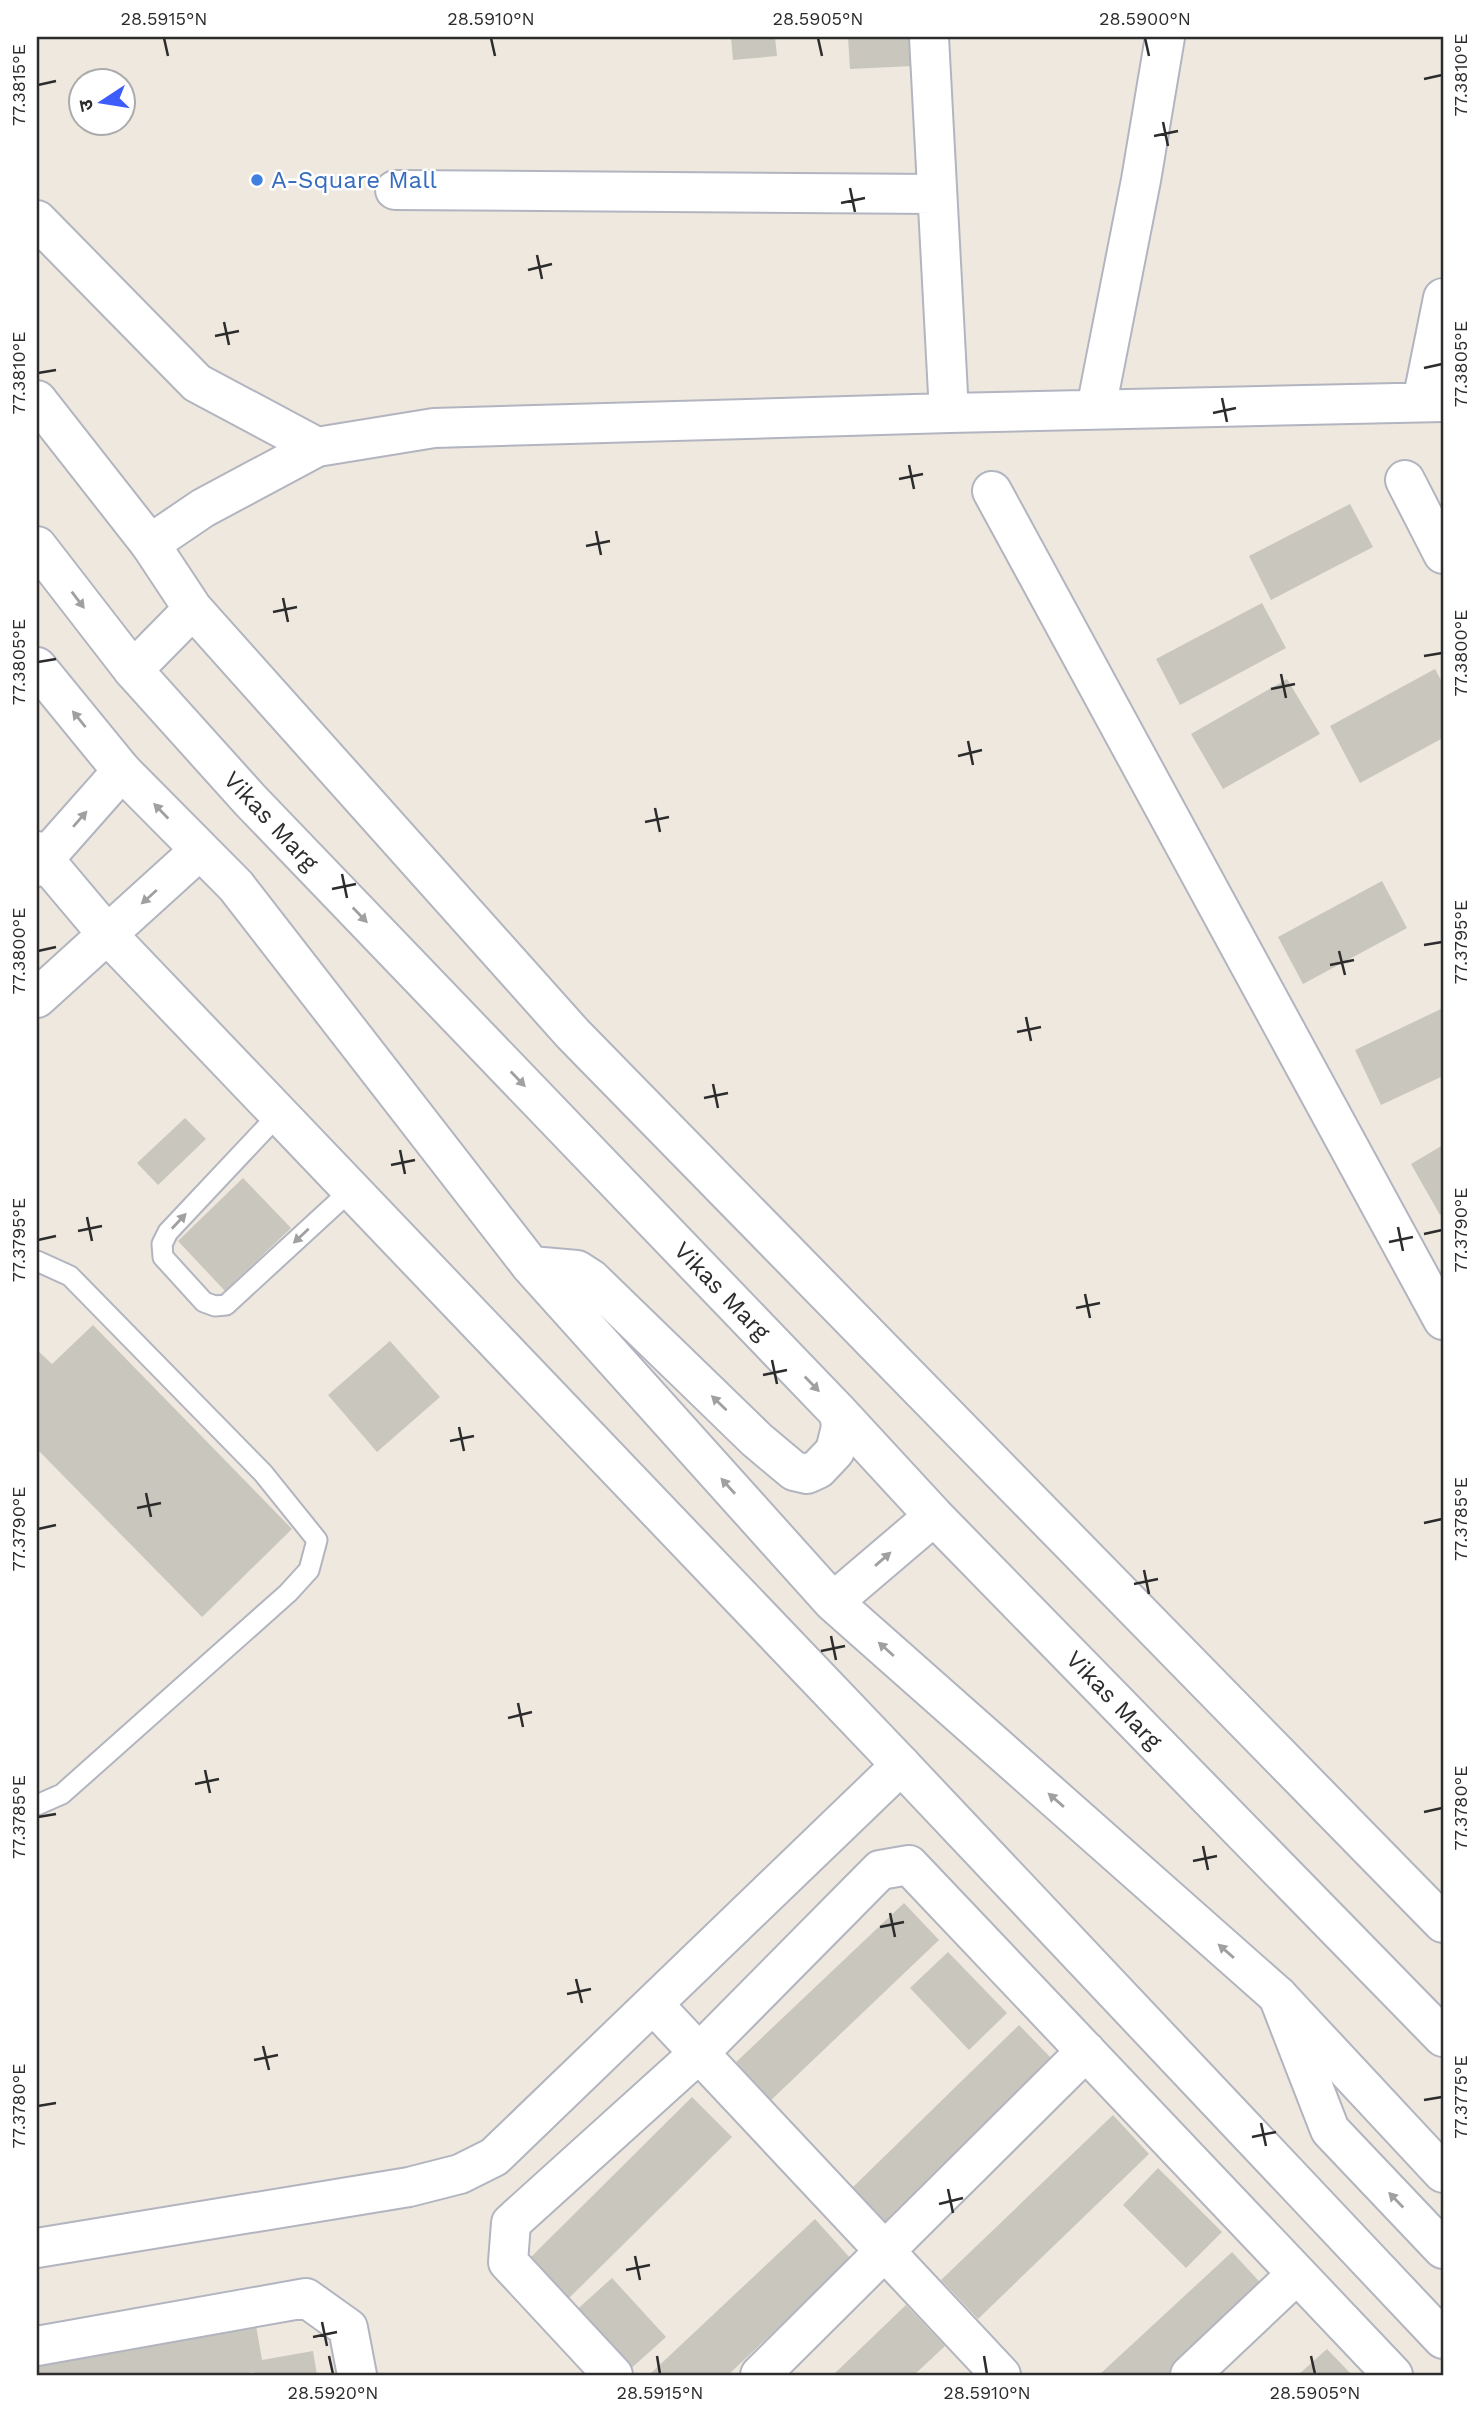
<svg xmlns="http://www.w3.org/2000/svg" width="1480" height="2412" font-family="'Work Sans','Noto Sans Devanagari',sans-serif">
<rect width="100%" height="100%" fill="#eee8df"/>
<path fill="#c9c6bd" d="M731 37H775L777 56 733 60Z
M848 37H912L913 66 850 69Z
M1350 504 1373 547 1271 600 1249 556Z
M1262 603 1286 648 1180 705 1156 659Z
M1435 669 1443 684V738L1360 783 1330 726Z
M1287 679 1320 734 1223 789 1191 734Z
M1382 881 1407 928 1303 984 1278 937Z
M1443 1008V1076L1381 1105 1355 1050Z
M185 1118 206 1139 158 1185 137 1163Z
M1443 1145V1213L1440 1215 1411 1164Z
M243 1178 291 1228 225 1291 178 1241Z
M93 1325 292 1529 202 1617 37 1449V1350L52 1364Z
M390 1341 440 1397 377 1452 328 1395Z
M904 1903 939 1940 768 2103 733 2065Z
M948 1952 1007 2013 969 2050 910 1988Z
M1019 2025 1053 2060 885 2224 851 2189Z
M692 2097 732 2137 564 2303 525 2263Z
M1113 2115 1149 2154 978 2319 941 2280Z
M1158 2168 1222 2232 1186 2268 1123 2205Z
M815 2219 851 2259 728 2375H649Z
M1232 2252 1269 2292 1179 2375H1099Z
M612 2278 666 2337 626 2373 572 2314Z
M906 2305 945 2346 914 2375H833Z
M254 2314 262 2360 313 2351 317 2375H255L254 2372 237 2375H37V2354Z
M1327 2349 1352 2375H1298Z"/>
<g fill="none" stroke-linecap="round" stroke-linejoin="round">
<g stroke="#b2b5c0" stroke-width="23">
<path id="service" d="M279 1114 168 1232 162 1244 163 1257 204 1302 215 1306 226 1305 351 1190
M37 1261 70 1276 263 1473 317 1540 309 1570 288 1593 62 1794 37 1805"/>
</g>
<g stroke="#b2b5c0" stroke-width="42">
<path id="minor" d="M929 37 949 413
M395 190 936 194
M37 220 197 383 317 447 434 428 949 413 1443 402
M1422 402 1443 298
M1096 409 1141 180 1165 37
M1405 480 1443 554
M992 491 1443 1320
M150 544 203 508 317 447
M653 2004 1001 2375
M37 2248 409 2187 460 2174 494 2157 901 1765
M37 2346 306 2298 348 2328 357 2375
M613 2375 508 2262 511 2223 698 2054 880 1870 909 1865 1393 2375
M760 2375 1086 2051
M1190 2375 1297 2274"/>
</g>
<g stroke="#b2b5c0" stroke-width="42">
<path id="tertiary" d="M37 400 150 544 193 609 133 670
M193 609 573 1034 1443 1923
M37 851 107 934 901 1765 1443 2339
M37 867 122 771
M37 998 199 851
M1278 1996 1330 2130 1443 2249"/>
</g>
<g stroke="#b2b5c0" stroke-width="42">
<path id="secondary" d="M37 546 133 670 250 800 839 1413 934 1516 1443 2037
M37 667 122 771 236 886 531 1266 833 1602 1278 1996 1443 2173
M531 1266 577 1270 591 1279 757 1440 794 1471 807 1474 818 1469 835 1451 841 1427 839 1413
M833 1602 934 1516"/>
</g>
<use href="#service" stroke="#fff" stroke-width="19"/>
<use href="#minor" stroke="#fff" stroke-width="38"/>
<use href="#tertiary" stroke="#fff" stroke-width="38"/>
<use href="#secondary" stroke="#fff" stroke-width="38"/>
</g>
<defs><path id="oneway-solid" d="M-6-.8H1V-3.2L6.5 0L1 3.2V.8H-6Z" transform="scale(1.75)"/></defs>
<g fill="#a0a0a0">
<use href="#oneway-solid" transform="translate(78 600) rotate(53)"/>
<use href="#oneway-solid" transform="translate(79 719) rotate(-129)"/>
<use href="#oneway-solid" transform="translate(161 811) rotate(-134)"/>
<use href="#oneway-solid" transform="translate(80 819) rotate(-49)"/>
<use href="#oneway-solid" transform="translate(149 897) rotate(138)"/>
<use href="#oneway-solid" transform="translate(360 915) rotate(46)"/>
<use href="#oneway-solid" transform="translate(518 1079) rotate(46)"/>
<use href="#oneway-solid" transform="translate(179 1221) rotate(-47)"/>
<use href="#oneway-solid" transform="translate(301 1236) rotate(137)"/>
<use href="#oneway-solid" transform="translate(812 1384) rotate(46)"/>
<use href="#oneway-solid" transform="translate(719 1403) rotate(-136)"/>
<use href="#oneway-solid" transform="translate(728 1486) rotate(-132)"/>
<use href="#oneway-solid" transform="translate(883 1559) rotate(-41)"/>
<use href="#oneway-solid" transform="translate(886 1649) rotate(-138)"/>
<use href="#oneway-solid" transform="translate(1056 1800) rotate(-139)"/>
<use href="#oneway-solid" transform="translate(1226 1951) rotate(-139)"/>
<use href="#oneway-solid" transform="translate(1396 2200) rotate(-134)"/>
</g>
<path fill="none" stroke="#2c2c2c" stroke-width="2.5" d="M164 38 168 56M491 38 495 56M818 38 822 56M1145 38 1149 56M1424 79 1442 75M38 85 56 81M1163 122 1168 146M1154 136 1178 131M850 188 855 212M841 203 865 198M537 255 542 279M528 270 552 264M224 322 229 345M215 336 239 331M1424 368 1442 364M38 373 56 370M1222 398 1227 422M1213 413 1236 408M909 465 914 489M899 479 923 474M596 531 601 555M586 546 610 541M283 598 288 622M273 612 297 607M1424 656 1442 653M38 662 56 659M1281 674 1286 698M1271 689 1295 684M968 741 973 765M958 756 982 750M655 808 660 832M645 822 669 817M342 874 347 898M332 889 356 884M1424 945 1442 942M38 951 56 947M1339 951 1345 975M1330 965 1354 960M1026 1017 1031 1041M1017 1032 1041 1027M713 1084 718 1108M704 1098 728 1093M400 1150 405 1174M391 1165 415 1160M87 1217 92 1241M1398 1227 1403 1251M78 1231 102 1226M1424 1234 1442 1230M38 1240 56 1236M1389 1242 1413 1237M1085 1294 1090 1318M1076 1308 1100 1303M772 1360 777 1384M763 1375 787 1370M459 1427 464 1451M450 1441 474 1436M146 1493 151 1517M137 1508 161 1503M1424 1523 1442 1519M38 1529 56 1525M1144 1570 1149 1594M1134 1584 1158 1579M831 1636 836 1660M821 1651 845 1646M518 1703 523 1727M508 1718 532 1712M205 1770 210 1793M195 1784 219 1779M1424 1812 1442 1808M38 1817 56 1814M1203 1846 1208 1870M1193 1861 1217 1856M890 1913 895 1937M880 1927 904 1922M576 1979 582 2003M567 1994 591 1989M263 2046 269 2070M254 2060 278 2055M1424 2100 1442 2097M38 2106 56 2103M1261 2123 1266 2146M1252 2137 1276 2132M948 2189 953 2213M939 2204 963 2198M635 2256 640 2280M626 2270 650 2265M322 2322 327 2346M313 2337 337 2332M329 2356 333 2374M657 2356 660 2374M984 2356 987 2374M1311 2356 1315 2374"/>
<circle fill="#3f7fe0" stroke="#fff" stroke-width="2.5" cx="257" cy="180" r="7"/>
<g text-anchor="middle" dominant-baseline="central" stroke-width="5" stroke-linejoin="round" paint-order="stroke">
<g font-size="24" fill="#366cbe" stroke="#fff" text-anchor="start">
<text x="271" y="180">A-Square Mall</text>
</g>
<g font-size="24" fill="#2c2c2c" stroke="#fff">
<text transform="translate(271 821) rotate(47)">Vikas Marg</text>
<text transform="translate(722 1291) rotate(46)">Vikas Marg</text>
<text transform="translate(1114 1700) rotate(46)">Vikas Marg</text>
</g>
</g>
<rect width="1480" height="2412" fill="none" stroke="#ffffff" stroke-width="77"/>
<g transform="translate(102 102) rotate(258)"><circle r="33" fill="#ffffff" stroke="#ababab" stroke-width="2"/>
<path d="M0-5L12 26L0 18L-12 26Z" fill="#3d5cfd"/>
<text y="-10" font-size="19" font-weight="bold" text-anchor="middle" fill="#2c2c2c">उ</text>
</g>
<rect x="38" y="38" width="1404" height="2336" fill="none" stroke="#2c2c2c" stroke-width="2.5"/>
<g font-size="18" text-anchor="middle" fill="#2c2c2c">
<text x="164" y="25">28.5915°N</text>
<text x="491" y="25">28.5910°N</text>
<text x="818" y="25">28.5905°N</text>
<text x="1145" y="25">28.5900°N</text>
<text transform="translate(1461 75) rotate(-90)" y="6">77.3810°E</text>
<text transform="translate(19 85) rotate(-90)" y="6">77.3815°E</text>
<text transform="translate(1461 364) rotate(-90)" y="6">77.3805°E</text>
<text transform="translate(19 373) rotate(-90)" y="6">77.3810°E</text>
<text transform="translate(1461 653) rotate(-90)" y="6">77.3800°E</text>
<text transform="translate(19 662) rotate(-90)" y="6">77.3805°E</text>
<text transform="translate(1461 942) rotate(-90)" y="6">77.3795°E</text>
<text transform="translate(19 951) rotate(-90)" y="6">77.3800°E</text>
<text transform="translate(1461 1230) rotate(-90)" y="6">77.3790°E</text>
<text transform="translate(19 1240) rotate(-90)" y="6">77.3795°E</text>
<text transform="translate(1461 1519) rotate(-90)" y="6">77.3785°E</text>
<text transform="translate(19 1529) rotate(-90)" y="6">77.3790°E</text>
<text transform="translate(1461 1808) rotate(-90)" y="6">77.3780°E</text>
<text transform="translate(19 1817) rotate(-90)" y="6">77.3785°E</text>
<text transform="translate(1461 2097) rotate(-90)" y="6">77.3775°E</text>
<text transform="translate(19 2106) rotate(-90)" y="6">77.3780°E</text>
<text x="333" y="2399">28.5920°N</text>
<text x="660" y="2399">28.5915°N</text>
<text x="987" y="2399">28.5910°N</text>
<text x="1315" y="2399">28.5905°N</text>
</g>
</svg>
